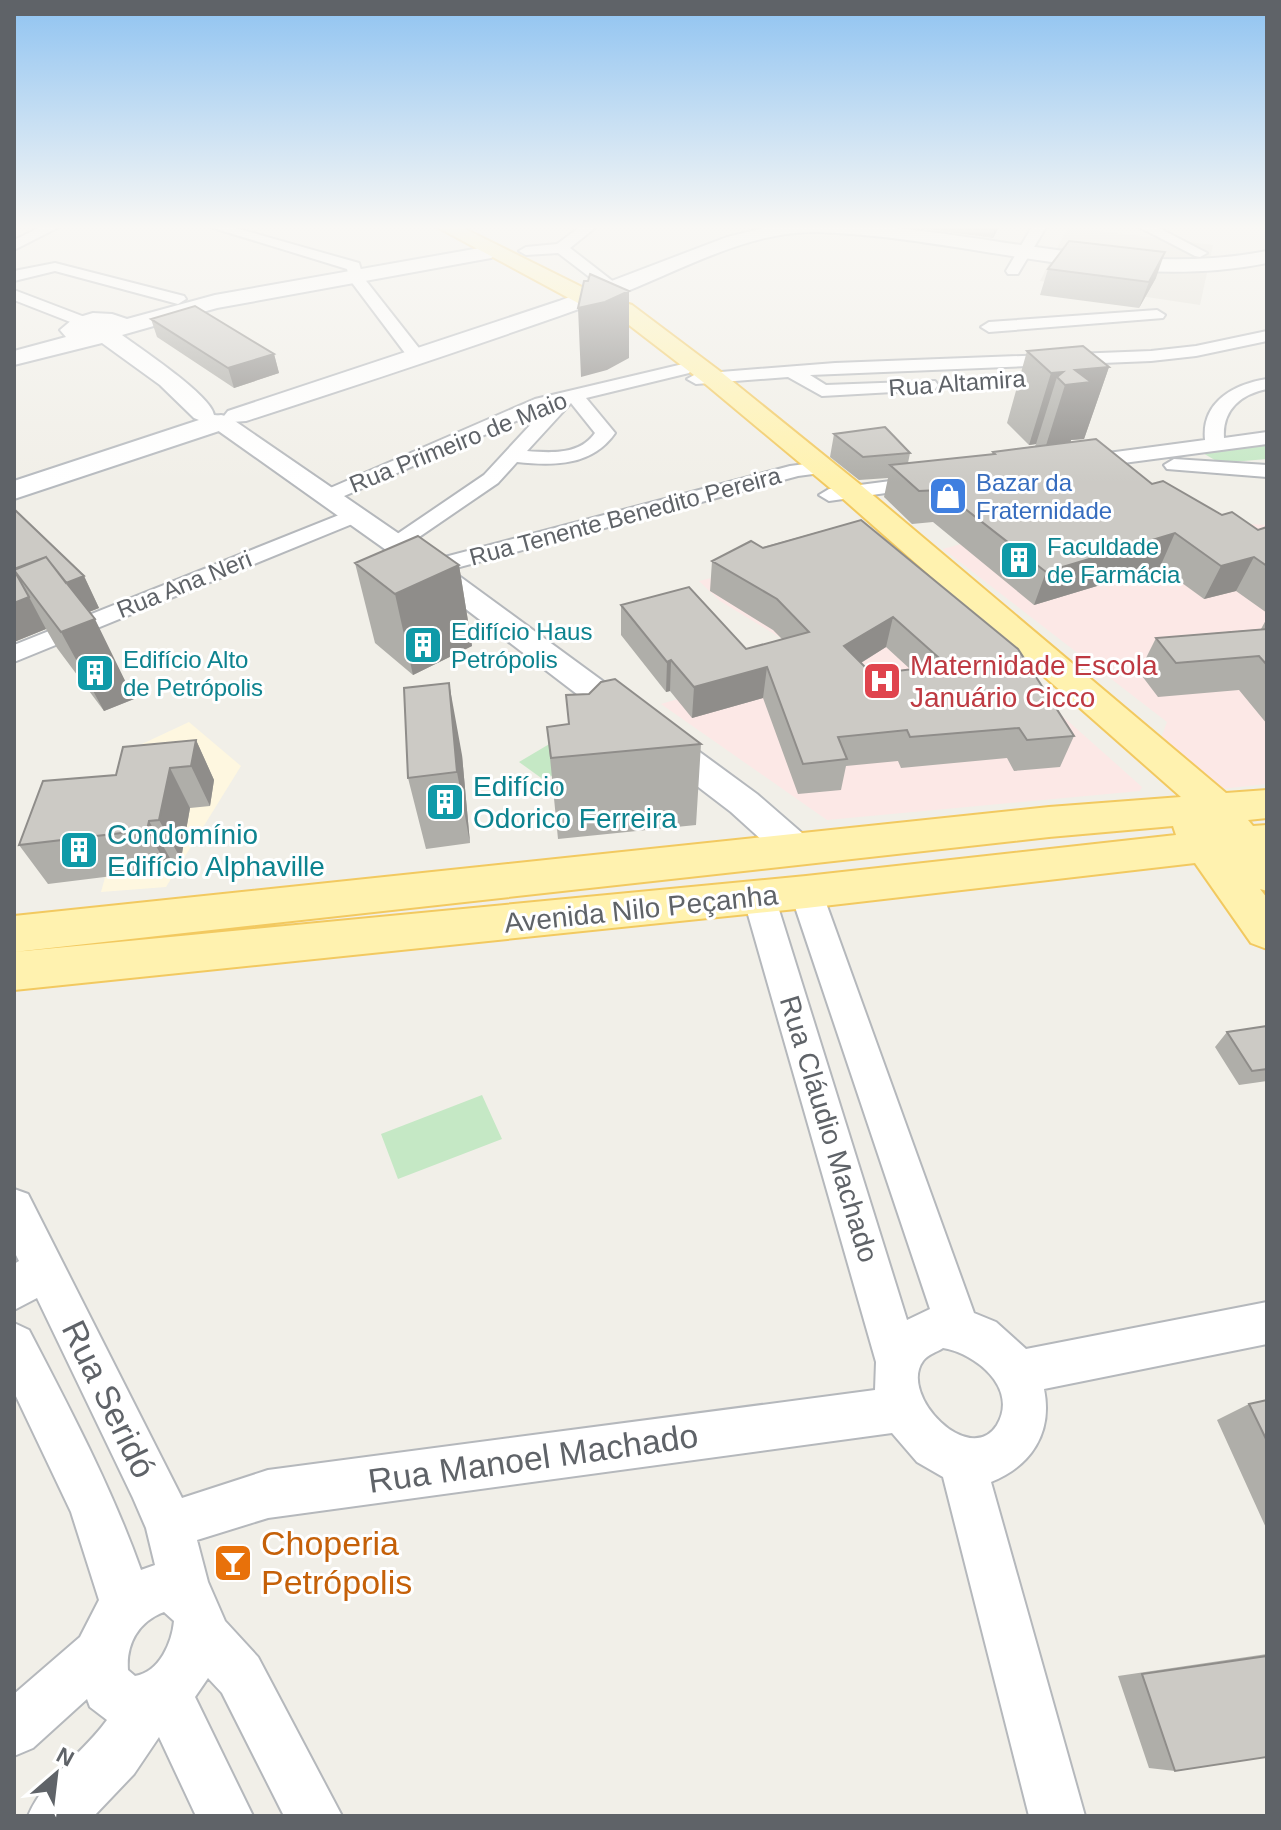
<svg xmlns="http://www.w3.org/2000/svg" width="1281" height="1830" font-family="Arial,sans-serif">
<rect width="100%" height="100%" fill="#f1efe8"/>
<path fill="#fef7e0" d="M189 722 241 766 166 887 101 892 142 744Z"/>
<path fill="#e1ded6" d="M1068 227 1213 245 1200 305 1040 281Z"/>
<path fill="#fce8e6" d="M1126 517 1267 525V784L1221 789 1161 738 1167 722 943 549 1009 531Z
M865 540 1142 787 1140 791 827 820 661 704 803 662 791 644 720 601 699 581Z"/>
<path fill="#c5e8c5" d="M1267 445V459L1220 463 1201 452Z
M573 730 599 750 544 780 519 762Z
M482 1095 502 1139 398 1179 381 1134Z"/>
<g fill="none" stroke-linecap="round" stroke-linejoin="round">
<g stroke="#b5b8bc" stroke-width="4">
<path id="minor" d="M41 227H59L14 250V240Z
M210 227H232L359 263 363 277 426 357 417 362 411 361 350 280 347 269Z
M580 227H596L570 248 619 286V292H609L558 253 526 255 519 251 526 247 557 244Z
M1032 227H1046L1018 274H1008L1006 271Z
M1139 227H1157L1207 253 1200 257 1195 256Z
M55 263 184 296 186 299 178 304 55 271 14 281V271Z
M14 290 90 319 92 322 90 325H78L14 300Z
M1157 310 1165 315 1163 318 989 332 981 327 989 322Z
M1267 331V341L1196 356 1151 361 810 375 826 385 935 381 938 385 935 389 929 390 822 396 788 377 696 384 687 379 696 374 835 363 1151 351 1196 346Z
M683 364 689 365 692 369 689 373 586 398 615 433C592 466 554 466 517 462L498 483 403 548 395 550 384 543 484 475 546 408 335 500 328 502 318 496 321 492 535 399ZM571 403 595 433C580 455 551 453 527 451Z
M1267 379V389C1241 394 1222 410 1224 438L1267 432V444L1078 469 1068 463 1078 457 1205 440C1201 402 1234 384 1267 379Z
M1174 459 1267 465V477L1167 469 1164 465Z
M821 462 828 464 831 468 828 472 798 476 430 575 422 573 419 568 422 563 790 466Z
M929 476 939 482 936 486 829 501 819 495 829 489Z
M354 509 362 510 365 515 362 520 14 662V645Z
M806 880 817 884 822 892 974 1313 996 1322 1026 1349 1267 1302V1344L1044 1389C1053 1433 1031 1466 991 1482L1085 1816H1029L943 1477 917 1462 892 1433 268 1518 197 1540 208 1582 225 1621 258 1657 342 1816H284L222 1693 208 1678 195 1697 253 1816H196L159 1737 134 1774 94 1816H28C44 1777 83 1754 107 1720L90 1707 87 1699 33 1748 14 1756V1694L80 1637 99 1600 71 1512 14 1392V1323L29 1330C70 1409 111 1486 141 1570L155 1565 146 1528 133 1498 37 1298 14 1310V1264L19 1261 14 1251V1189L28 1194 182 1498 268 1470 875 1390 876 1362 743 897 748 888 759 885 770 888 775 897 907 1320 930 1309 790 892 795 884ZM943 1348C975 1353 1019 1388 997 1425 970 1468 898 1395 923 1361 927 1355 937 1352 943 1348ZM164 1612 174 1621C172 1642 160 1672 135 1676L128 1670C126 1644 138 1622 164 1612Z"/>
</g>
<g stroke="#b5b8bc" stroke-width="4">
<path id="tertiary" d="M221 415 229 417 440 562 757 794 810 840 816 850 810 860 797 864 784 860 731 812 420 574 213 427 209 422 213 417Z"/>
</g>
<g stroke="#b6babf" stroke-width="4">
<path id="secondary" d="M768 227C806 227 846 224 884 227 1011 238 1140 276 1267 251V263C1118 293 967 237 818 232 747 230 677 273 612 297 491 341 369 381 246 421L232 422 228 428 14 499V481L199 420 194 418 160 385 102 343 14 365V351L66 337 60 330 73 319 93 313 112 314 127 319 215 295 491 246 501 252 491 258 217 308 122 335C141 349 212 396 214 415L224 416 228 411 559 301 727 237Z"/>
</g>
<g stroke="#f2c960" stroke-width="4">
<path id="primary" d="M437 227H461L594 293 632 305 721 372 862 486 1226 793 1267 790V818L1248 820 1253 826 1267 825V891L1260 889 1267 898V949L1251 943 1195 863 806 908 14 990V952L806 876 1176 835 1173 826 1049 837 14 952V916L1049 807 1181 797 842 498 703 382 616 315 578 303Z"/>
</g>
<use href="#minor" fill="#fff" fill-rule="evenodd"/>
<use href="#tertiary" fill="#fff" fill-rule="evenodd"/>
<use href="#secondary" fill="#fff" fill-rule="evenodd"/>
<use href="#primary" fill="#fff2af" fill-rule="evenodd"/>
</g>
<path fill="#afaea9" fill-rule="evenodd" d="M911 227H999L993 238Z
M1048 269 1156 278 1139 308 1040 295Z
M151 319 274 354 279 373 234 388 157 337Z
M1027 351 1109 367 1084 439 1071 440V442L1152 484 1258 530 1267 527V613L1236 591 1204 599 1160 567 1034 605 933 522 912 524 884 497 888 478 859 480 830 457 834 434 910 453 908 463 992 455 993 452 1035 446 1036 444 1029 445 1007 423Z
M14 509 84 576 99 608 89 612 134 699 104 711 57 648 46 629 14 642Z
M861 520 1074 736 1060 767 1014 771 1007 758 901 768 898 761 846 766 841 790 798 794 763 698 692 718 670 691 666 692 621 635V605L746 649 782 639 773 630 710 591 712 561ZM886 647 910 669 872 674 861 663Z
M355 563 459 565 472 646 413 675 375 643Z
M1267 618V724L1239 690 1158 697 1139 672 1156 638 1261 629Z
M547 727 701 744 696 825 558 839Z
M196 740 214 780 210 806 190 808 181 859 171 860 169 869 48 884 19 845 116 775Z
M462 755 470 843 426 849 408 778Z
M1267 1026V1081L1239 1085 1215 1047 1227 1032Z
M1267 1400V1530L1217 1420 1249 1404Z
M1267 1654V1757L1175 1771 1149 1768 1118 1676Z"/>
<path fill="#8f8d8a" d="M995 227H999L993 238Z
M1165 252 1156 278 1139 308 1149 282Z
M629 291V358L607 370 581 377 578 308Z
M274 354 279 373 234 388 228 368Z
M1109 367 1084 439 1071 440 1066 455 1042 458 1065 385 1075 370Z
M1063 372 1057 377 1036 444 1029 445 1051 373Z
M1175 533 1160 567 1034 605 1046 572Z
M1254 557 1236 591 1204 599 1221 566Z
M459 565 472 646 413 675 395 594Z
M84 576 99 608 56 625 34 596Z
M29 597 46 629 14 642V603Z
M893 617 886 647 838 677 844 646Z
M95 619 134 699 104 711 61 632Z
M671 660 670 691 666 692 667 662Z
M767 667 763 698 692 718 694 687Z
M449 683 462 755 470 843 457 772Z
M196 740 214 780 210 806 191 766Z
M170 768 190 808 181 859 159 820Z
M149 821 171 860 169 869 147 830Z"/>
<path fill="#cccac5" stroke="#8f8d8a" stroke-width="2" fill-rule="evenodd" d="M1069 241 1165 252 1149 282 1048 269Z
M590 274 629 291 605 302 578 308 584 281H588Z
M195 306 274 354 228 368 151 319Z
M1083 346 1109 367 1075 370 1091 382 1065 385 1057 377 1063 372 1051 373 1027 351Z
M885 427 910 453 863 457 834 434Z
M1096 439 1152 484 1163 481 1222 515 1232 512 1258 530 1267 527V566L1254 557 1221 566 1175 533 1046 572 941 490 919 491 890 465 995 454 993 452Z
M14 509 84 576 66 583 46 557 14 569Z
M861 520 1018 649 1074 736 1027 740 1019 728 910 737 907 730 838 737 847 759 803 764 767 667 694 687 671 660 667 662 621 605 689 587 746 649 809 632 777 599 712 561 751 541 763 548ZM893 617 947 665 872 674 844 646Z
M418 536 459 565 395 594 355 563Z
M46 557 95 619 61 632 14 570Z
M14 570 29 597 14 603Z
M1267 629V665L1259 656 1176 663 1156 638Z
M615 679 701 744 551 758 547 727 569 724 566 695 589 694 601 682Z
M449 683 457 772 408 778 404 688Z
M196 740 191 766 170 768 159 820 149 821 147 830 19 845 43 781 116 775 123 747Z
M1267 1026V1069L1252 1071 1227 1032Z
M1267 1400V1441L1249 1404Z
M1267 1656V1757L1175 1771 1142 1674Z"/>
<linearGradient id="sky" x2="0" y2="1"><stop stop-color="#8fc3f1"/><stop offset="0.47" stop-color="#f9f8f5"/><stop offset="1" stop-color="#f9f8f5" stop-opacity="0"/></linearGradient>
<rect width="1281" height="483" fill="url(#sky)"/>
<defs>
<g id="shop-square" transform="scale(2)"><rect x="-9" y="-9" width="18" height="18" rx="4" fill="#3f7fe0" stroke="#fff"/><path d="M-5-2.5h2.3a2.7 3.5 0 0 1 5.4 0H5L5.5 6h-11ZM-1.5-2.5h3a1.5 2.3 0 0 0-3 0Z" fill="#fff"/></g>
<g id="building-square" transform="scale(2)"><rect x="-9" y="-9" width="18" height="18" rx="4" fill="#0f9aa8" stroke="#fff"/><path d="M-4-6H4V6H1V3H-1V6H-4ZM-2.5-4.3h1.7v1.8h-1.7ZM.8-4.3h1.7v1.8H.8ZM-2.5-1h1.7V.8h-1.7ZM.8-1h1.7V.8H.8Z" fill="#fff"/></g>
<g id="hospital-square" transform="scale(2)"><rect x="-9" y="-9" width="18" height="18" rx="4" fill="#e0444e" stroke="#fff"/><path d="M-5-5h3v3.5h4V-5h3V5h-3V1.5h-4V5h-3Z" fill="#fff"/></g>
<g id="bar-square" transform="scale(2)"><rect x="-9" y="-9" width="18" height="18" rx="4" fill="#e8710a" stroke="#fff"/><path d="M-6-5H6L.8 .8V4.5H3.5V6h-7V4.5H-.8V.8Z" fill="#fff"/></g>
</defs>
<g fill-rule="evenodd">
<use href="#shop-square" x="948" y="496"/>
<use href="#building-square" x="1019" y="560"/>
<use href="#building-square" x="423" y="645"/>
<use href="#building-square" x="95" y="673"/>
<use href="#hospital-square" x="882" y="681"/>
<use href="#building-square" x="445" y="802"/>
<use href="#building-square" x="79" y="850"/>
<use href="#bar-square" x="233" y="1563"/>
</g>
<g text-anchor="middle" dominant-baseline="central" stroke-width="6" stroke-linejoin="round" paint-order="stroke">
<g font-size="24" fill="#5f6368" stroke="#fff">
<text transform="translate(957 383) rotate(-4)">Rua Altamira</text>
<text transform="translate(458 442) rotate(-22)">Rua Primeiro de Maio</text>
<text transform="translate(625 516) rotate(-15)">Rua Tenente Benedito Pereira</text>
<text transform="translate(184 584) rotate(-22)">Rua Ana Neri</text>
</g>
<g font-size="24" fill="#366cbe" stroke="#fff" text-anchor="start">
<text x="976" y="482">Bazar da<tspan x="976" dy="28">Fraternidade</tspan></text>
</g>
<g font-size="24" fill="#0d838f" stroke="#fff" text-anchor="start">
<text x="1047" y="546">Faculdade<tspan x="1047" dy="28">de Farmácia</tspan></text>
<text x="451" y="631">Edifício Haus<tspan x="451" dy="28">Petrópolis</tspan></text>
<text x="123" y="659">Edifício Alto<tspan x="123" dy="28">de Petrópolis</tspan></text>
</g>
<g font-size="28" fill="#be3a42" stroke="#fff" text-anchor="start">
<text x="910" y="665">Maternidade Escola<tspan x="910" dy="32">Januário Cicco</tspan></text>
</g>
<g font-size="28" fill="#0d838f" stroke="#fff" text-anchor="start">
<text x="473" y="786">Edifício<tspan x="473" dy="32">Odorico Ferreira</tspan></text>
<text x="107" y="834">Condomínio<tspan x="107" dy="32">Edifício Alphaville</tspan></text>
</g>
<g font-size="28" fill="#5f6368" stroke="#fff">
<text transform="translate(641 909) rotate(-6)">Avenida Nilo Peçanha</text>
<text transform="translate(829 1129) rotate(73)">Rua Cláudio Machado</text>
</g>
<g font-size="34" fill="#5f6368" stroke="#fff">
<text transform="translate(109 1399) rotate(64)">Rua Seridó</text>
<text transform="translate(533 1458) rotate(-8)">Rua Manoel Machado</text>
</g>
<g font-size="34" fill="#c56008" stroke="#fff" text-anchor="start">
<text x="261" y="1543">Choperia<tspan x="261" dy="39">Petrópolis</tspan></text>
</g>
</g>
<rect width="1281" height="1830" fill="none" stroke="#5f6368" stroke-width="32"/>
<g transform="translate(56 1774) rotate(28)" stroke="#ffffff" stroke-width="6" paint-order="stroke">
<path d="M0-6L14 30L0 20L-14 30Z" fill="#5f6368"/>
<text y="-12" font-size="22" font-weight="bold" text-anchor="middle" fill="#5f6368">N</text>
</g>
</svg>
